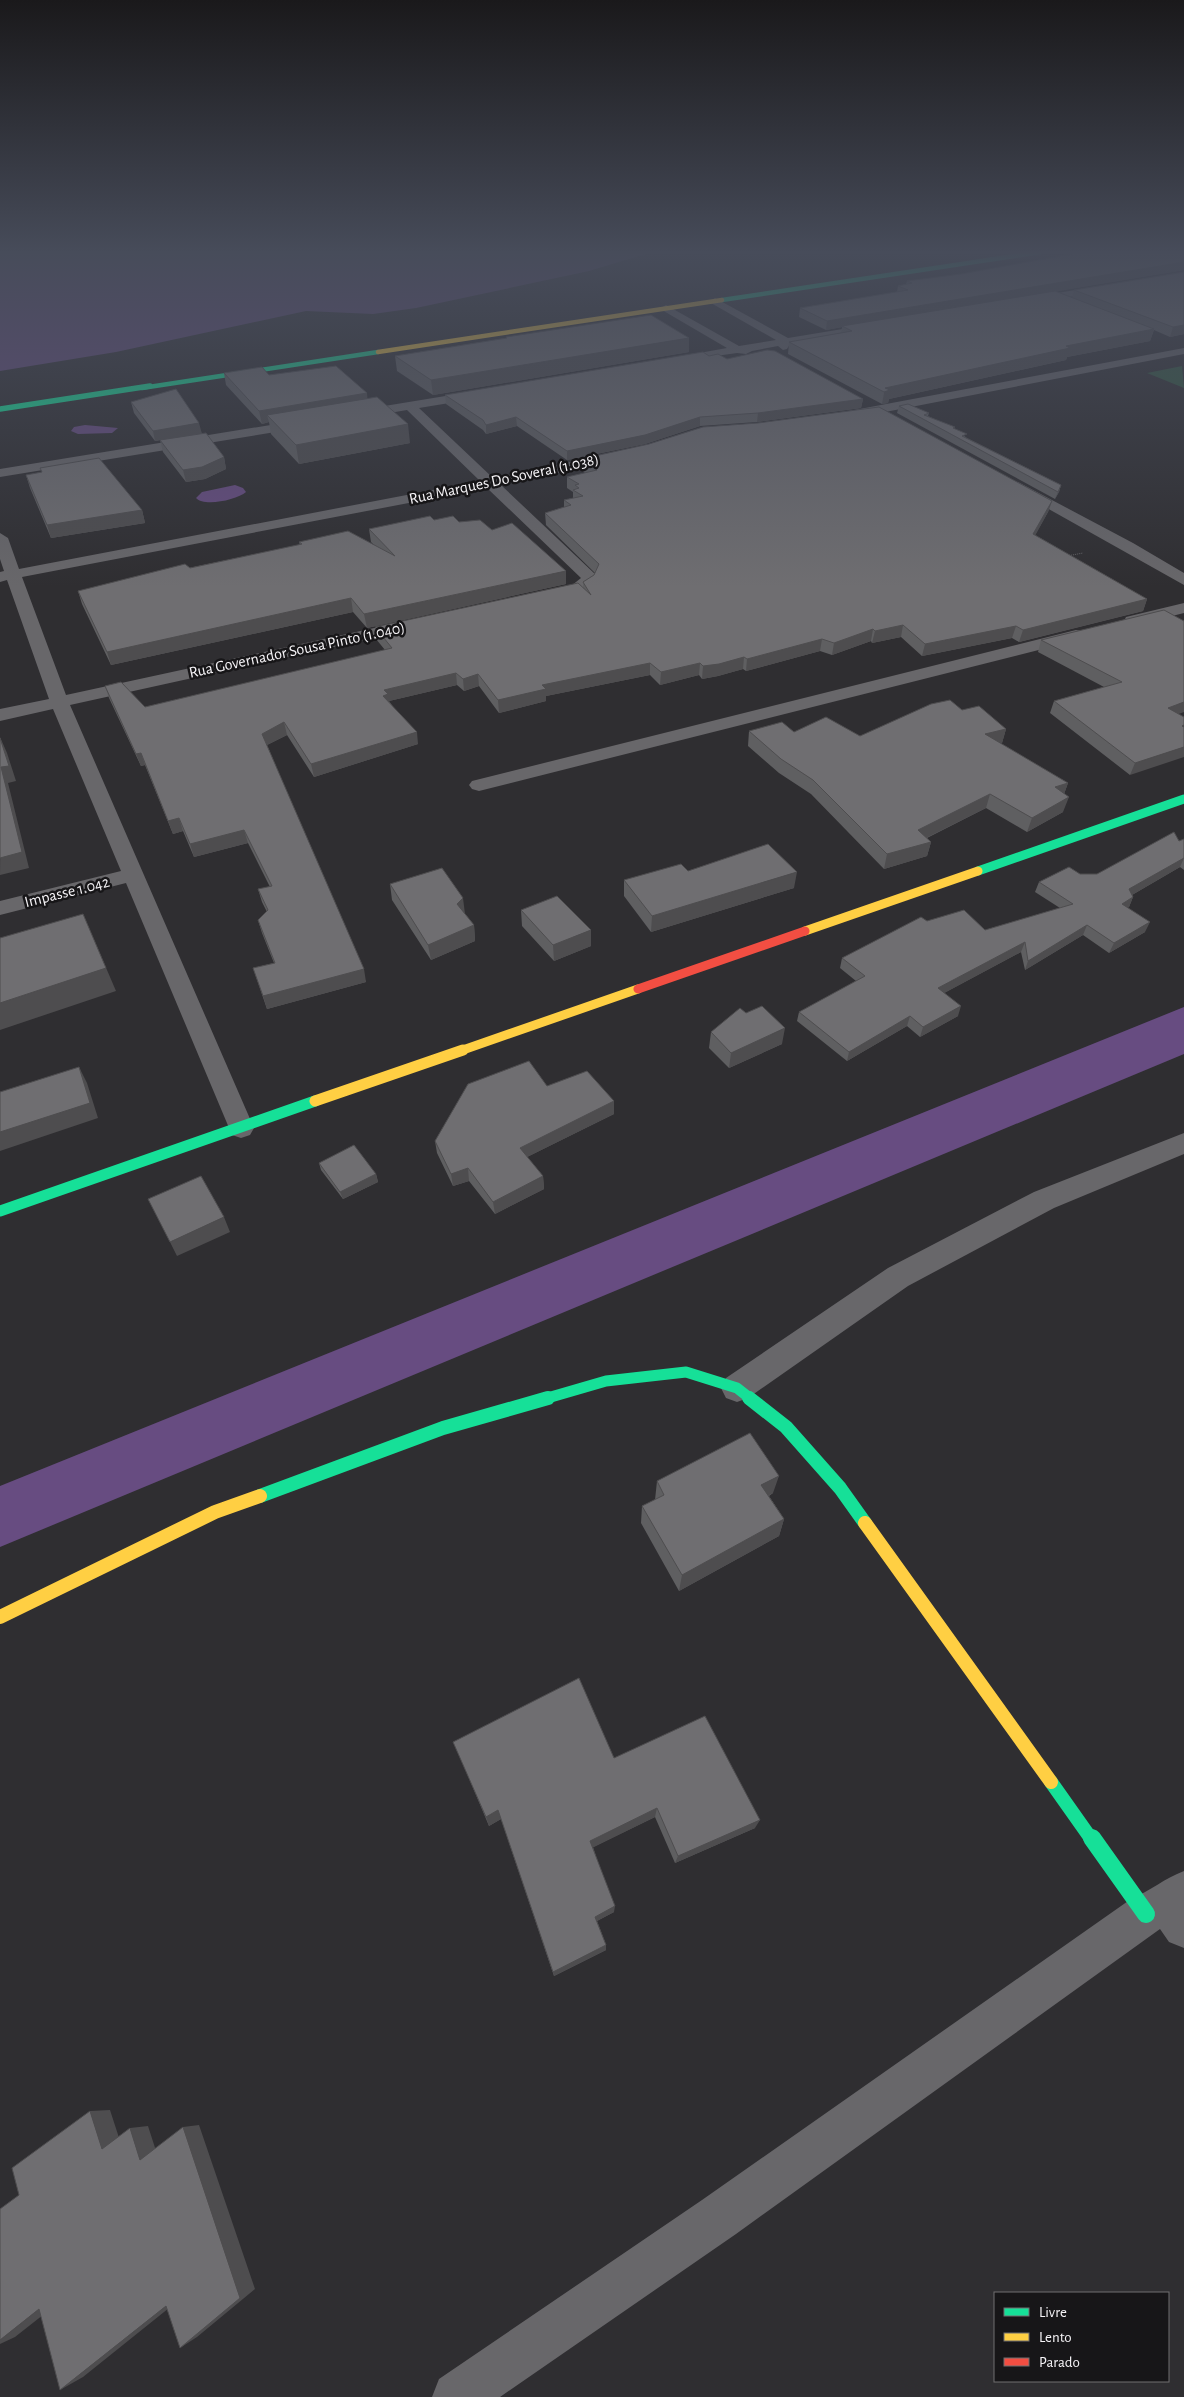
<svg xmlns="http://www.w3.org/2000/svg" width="1184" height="2397" font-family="'Alegreya Sans',sans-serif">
<rect width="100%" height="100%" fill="#2f2e31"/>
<path fill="#325941" d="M1182 366 1184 388 1147 373Z"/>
<path fill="#674c81" d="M0 252H652L589 271 416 308 373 314 306 311 116 352 0 371Z
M85 425 118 428 112 433 78 434 71 431 74 427Z
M235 485 243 488 246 492C237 500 204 507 196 498L202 492Z
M1184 1007V1054L0 1547V1486Z"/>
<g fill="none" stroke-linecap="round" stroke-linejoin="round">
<path stroke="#666568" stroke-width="1" stroke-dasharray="1 1" stroke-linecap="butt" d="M1067 556 1083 553"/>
<path fill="#68676a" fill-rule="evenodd" d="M1184 272V278L1027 304 1022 301 1027 298Z
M715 298 788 338 879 323 885 326 879 329 790 344 787 349 783 350 778 346 752 351 746 354 737 353 666 363 664 361 666 359 727 348 662 310 661 308 666 305 739 346 776 340 711 303 710 301Z
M1184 348V354L849 419 843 415 849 411Z
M482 390 486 391 488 394 486 397 419 408 493 478 618 452 625 456 618 460 501 485 595 574 597 577C587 597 566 597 546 601L540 599 538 596 540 593 571 586 581 578 487 488 22 577 66 695 411 620 417 621 419 625 417 629 411 630 70 705 254 1128 250 1135 241 1138 232 1135 126 883 0 915V901L121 871 53 709 0 721V709L49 699 7 580 0 582V572L4 571 0 559V533L8 538 19 569 480 481 407 410 354 419 348 415 354 411Z
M307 419 313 423 312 426 0 477V469Z
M1018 482 1133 543 1184 573V585L1013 489 1011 486 1013 483Z
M1184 603V613L1132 626 1126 625 1124 621 1126 617Z
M1076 630 1082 631 1084 635 1082 639 479 791 472 789 469 785 472 781Z
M1184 1133V1154L1054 1208 908 1286 748 1398 737 1402 726 1398 721 1388 726 1378 888 1268 1034 1192Z
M1184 1871V1948L1169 1942 1160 1929 736 2234 500 2397H432L439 2379 702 2200 1131 1899C1150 1891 1165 1878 1184 1871Z"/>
<path stroke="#16e098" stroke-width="4.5" d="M722 300 1041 252
M142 388 378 352"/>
<path stroke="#16e098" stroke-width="5.5" d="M0 409 150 386"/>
<path stroke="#16e098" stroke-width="9" d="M978 871 1184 799"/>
<path stroke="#16e098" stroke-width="11" d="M0 1211 315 1101
M544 1399 606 1381 686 1372 737 1388 751 1399"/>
<path stroke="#16e098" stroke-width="14" d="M749 1398 786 1427 840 1488 865 1523
M260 1496 443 1428 548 1398
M1051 1782 1092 1840"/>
<path stroke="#16e098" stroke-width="18" d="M1092 1838 1146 1914"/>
<path stroke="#ffcf43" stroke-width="4.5" d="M378 352 722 300"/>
<path stroke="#ffcf43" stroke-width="9" d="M805 931 978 871
M460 1051 638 989"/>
<path stroke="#ffcf43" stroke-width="11" d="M315 1101 463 1050"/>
<path stroke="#ffcf43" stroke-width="14" d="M865 1523 1051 1782
M0 1617 215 1512 260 1496"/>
<path stroke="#f24e42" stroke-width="9" d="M638 989 805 931"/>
</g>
<path fill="#5f5f61" d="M1184 252V270L1056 291 1072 298 1074 290 1184 272V334L1170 337 1154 330 1150 341 1067 357 1066 360 889 399 888 403 882 404 788 354 789 342 841 333 842 327 826 330 799 317 800 308 897 292 898 286 906 284 907 281Z
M506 337 689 352 433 395 397 371 395 356 506 338Z
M709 356 727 359 863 399 861 408 757 422 700 426 645 444 567 460 517 426 486 434 483 430 446 404 445 395Z
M224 373 269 375 367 393V398L410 443 299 464 271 434 269 422 262 424 226 385Z
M131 402 202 433 224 457 226 469 205 479 186 482 163 452 160 440 155 441 134 413Z
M899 406 929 413 928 416 955 429 967 438 1061 485 1059 492 1055 499 897 413Z
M581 459 1052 501 1048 512 1035 535 1147 599 1143 611 1019 642 1012 638 922 656 901 637 872 643 871 641 832 655 820 651 746 671 743 669 718 676 702 679 699 675 660 685 650 675 546 696V701L499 713 479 686 464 691 457 685 389 701 418 744 314 777 287 735 267 745 366 982 267 1009 253 968 274 963 262 933 258 920 267 912 262 902 258 889 270 887 248 843 194 857 183 831 173 834 145 765 141 766 109 698 105 686 145 707 385 650 376 639 375 627 583 588V582L594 575 595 573 546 525 545 513 564 507V500L573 498V492L567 488V477L585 473 581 470Z
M26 475 142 510 145 523 51 538 30 488Z
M434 520 459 522 492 530 566 584 367 628 353 612 111 665 82 604 78 591 300 545 299 542 374 545 371 542 369 529Z
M1164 610 1179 714 1130 775 1050 713 1054 701 1104 687 1038 652 1041 640Z
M962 710 1006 729 1002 743H1000L1068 783 1064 794 1063 812 1027 832 986 808 927 838 931 842 927 856 884 869 811 794 779 773 748 746 749 731 794 732 860 736Z
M1184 839V870L1180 867 1132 895 1133 897 1129 907 1127 908 1145 932 1109 953 1083 935 1025 970 1021 952 944 993 958 1016 920 1037 907 1026 847 1061 797 1021 799 1012 856 981 840 968 842 958 927 921 985 930 1060 908 1035 892 1039 882 1080 874H1097Z
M688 871 794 888 651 932 624 896V880Z
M390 884 465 914 474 925 475 941 431 960 392 900Z
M521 910 591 946 554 961 522 926Z
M746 1013 782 1044 729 1068 709 1048 711 1032Z
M547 1086 614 1101V1114L527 1157 543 1176 544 1189 495 1214 469 1181 453 1186 437 1153 435 1141Z
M319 1163 376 1174 378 1182 343 1199 321 1170Z
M657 1481 773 1493 769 1496 784 1519 779 1536 679 1591 641 1523 642 1506 655 1500Z
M458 1752 614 1758 755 1828 675 1863 655 1817 593 1847 614 1912 597 1921 606 1945V1950L554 1976 501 1819 489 1826Z"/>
<path fill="#4e4d4f" d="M1184 262V270L844 327 842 326V327L826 330 827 321Z
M1184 325V334L1170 337 1173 327Z
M1154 329 1150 341 1067 357 1066 360 889 399 888 403 882 404 885 388 1066 346Z
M689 338V352L433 395 431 380Z
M367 393 368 406 267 415 269 422 262 424 259 411Z
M863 399 861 408 757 422 758 413Z
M516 417 517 426 486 434V425Z
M700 417V426L645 444 567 460V451Z
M199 423 202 434 155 441 153 431Z
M408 424 410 443 299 464 296 445Z
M224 457 226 469 205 479 186 482 183 470Z
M1061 485 1059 492 1055 499Z
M1052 501 1048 512 1030 545 1033 534Z
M142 510 145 523 51 538 47 525Z
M566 571V584L367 628 364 614Z
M351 598 353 612 111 665 107 652Z
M1147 599 1143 611 1019 642 1023 630Z
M903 625 901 637 872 643 875 631Z
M1016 626 1012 638 922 656 925 644Z
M873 629 871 641 832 655 834 643Z
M822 639 820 651 746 671 747 659Z
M744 657 743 669 718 676 702 679 703 666Z
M650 663V675L546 696V701L499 713 498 700 542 685Z
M700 663 699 675 660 685 661 672Z
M456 673 457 685 389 701 390 707 383 696 384 690Z
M478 674 479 686 464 691 463 679Z
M1184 702V712L1163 720 1168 708Z
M284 722 287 735 265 746 262 734Z
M1006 729 1002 743 981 748 985 734Z
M417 732 418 744 314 777 311 764Z
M0 737 7 753 16 781 8 783 29 868 0 875 1 767Z
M1184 747V757L1130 775 1135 763Z
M141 753 145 765 141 766 136 754Z
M1068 783 1063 797 1055 787Z
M990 794 986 808 914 844 918 830Z
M1069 797 1063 812 1027 832 1032 818Z
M179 818 183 831 173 834 168 821Z
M244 830 248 843 194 857 190 844Z
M931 842 927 856 884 869 887 854Z
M1184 858 1180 867 1125 899 1129 889Z
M797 872 794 888 651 932 652 916Z
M1133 897 1129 907 1117 914 1122 904Z
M463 898 465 914 457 904Z
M83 914 116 991 0 1030V1003Z
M1150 922 1145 932 1109 953 1114 943Z
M474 925 475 941 431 960 428 945Z
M1087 925 1083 935 1025 970 1028 961Z
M591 930V946L554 961 553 945Z
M1025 942 1021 952 935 998 938 988Z
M364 969 366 982 267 1009 263 996Z
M961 1006 958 1016 920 1037 923 1027Z
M910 1016 907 1026 847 1061 849 1052Z
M785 1028 782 1044 729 1068 731 1053Z
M79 1067 87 1083 98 1118 0 1151V1132Z
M614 1101V1114L521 1160 520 1148Z
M468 1168 469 1181 453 1186 451 1174Z
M376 1174 378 1182 343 1199 340 1192Z
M543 1176 544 1189 495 1214 493 1202Z
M224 1217 230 1232 177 1256 170 1242Z
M779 1476 773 1493 756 1502 761 1485Z
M784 1519 779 1536 679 1591 682 1575Z
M657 1808 655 1817 590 1849V1841Z
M498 1810 501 1819 489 1826 486 1817Z
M760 1820 755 1828 675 1863 678 1856Z
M615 1906 614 1912 595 1922V1917Z
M606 1945V1950L554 1976 553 1972Z
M110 2110 122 2147 102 2149 90 2111Z
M199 2125 255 2289 197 2337 180 2348 183 2127Z
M148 2126 158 2157 140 2160 130 2128Z
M184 2296 83 2377 60 2390 166 2306Z
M62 2300 15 2337 0 2344V2340L39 2309Z"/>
<path fill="#6f6e71" stroke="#4e4d4f" d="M1083 252H1184V262L827 321 800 308 908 290 898 286 912 283 907 281 961 274Z
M1184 272V325L1173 327 1074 290Z
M1055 291 1154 329 1066 346 1070 348 885 388 890 390 884 392 789 342 852 331 842 326Z
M651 315 689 338 431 380 395 356 507 338 506 337Z
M767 350 775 351 863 399 758 413 700 417 645 435 567 451 516 417 486 425 483 420 445 395 703 352 709 356 718 354 727 359Z
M336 366 367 393 259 411 224 373 262 367 269 375Z
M176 389 199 423 153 431 131 402Z
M377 397 408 424 296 445 267 415Z
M908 404 929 413 924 415 955 427 953 428 967 434 962 436 1061 485 1058 492 899 406Z
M879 407 1052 501 1033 534 1147 599 1023 630 1016 626 925 644 903 625 875 631 873 629 834 643 822 639 747 659 744 657 719 664 703 666 700 663 661 672 650 663 542 685 546 689 498 700 478 674 463 679 456 673 384 690 388 694 383 696 417 732 311 764 284 722 262 734 364 969 263 996 253 968 275 963 258 920 268 910 258 889 272 886 244 830 190 844 179 818 168 821 141 753 136 754 105 686 121 682 145 707 392 648 375 627 578 583 591 595 583 582 594 575 599 564 545 513 571 505 564 500 583 496 573 490 579 488 575 485 579 484 567 477 597 470 581 459 649 444 703 427 758 423Z
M206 433 224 457 202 467 183 470 160 440Z
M99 458 142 510 47 525 26 475 42 472 40 468Z
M430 516 434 520 453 516 459 522 480 520 492 530 512 523 566 571 364 614 351 598 107 652 78 591 185 564 190 568 302 544 299 542 348 531 395 556 369 529Z
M1164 610 1184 621V702L1168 708 1184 717V725L1182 726 1184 727V747L1135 763 1054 701 1122 682 1041 640Z
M950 700 962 710 979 706 1006 729 985 734 1068 783 1055 787 1069 797 1032 818 990 794 918 830 931 842 887 854 813 780 781 759 749 731 782 722 794 732 826 717 860 736 931 704Z
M0 738 9 766 1 767 22 852 0 858Z
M1174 832 1179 841 1184 839V858L1129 889 1133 897 1122 904 1150 922 1114 943 1087 925 1028 961 1025 942 938 988 961 1006 923 1027 910 1016 849 1052 799 1012 865 976 842 958 921 917 927 921 964 910 985 930 1073 904 1039 882 1069 867 1080 874H1097Z
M768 844 797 872 652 916 624 880 681 864 688 871Z
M442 868 463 898 457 904 474 925 428 945 390 884Z
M557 896 591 930 553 945 521 910Z
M83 914 106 968 0 1003V938Z
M762 1006 785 1028 731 1053 711 1032 740 1008 746 1013Z
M529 1061 547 1086 587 1071 614 1101 520 1148 543 1176 493 1202 468 1168 451 1174 435 1141 468 1084Z
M79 1067 90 1103 0 1132V1092Z
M354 1145 376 1174 340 1192 319 1163Z
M201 1176 224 1217 170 1242 148 1199Z
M750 1433 779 1476 761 1485 784 1519 682 1575 642 1506 664 1495 657 1481Z
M579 1678 614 1758 705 1716 760 1820 678 1856 657 1808 590 1841 615 1906 595 1917 606 1945 553 1972 498 1810 486 1817 453 1742Z
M90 2111 102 2149 130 2128 140 2160 183 2127 240 2298 180 2348 166 2306 60 2390 39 2309 0 2340V2209L19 2195 12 2168Z"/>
<linearGradient id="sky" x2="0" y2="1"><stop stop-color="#1a191b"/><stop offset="0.43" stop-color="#474c5a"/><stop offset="1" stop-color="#474c5a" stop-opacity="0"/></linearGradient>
<rect width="1184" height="587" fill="url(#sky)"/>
<g text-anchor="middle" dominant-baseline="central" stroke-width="5" stroke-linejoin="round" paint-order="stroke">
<g font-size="16" fill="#f6f4f7" stroke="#171618">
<text transform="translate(504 479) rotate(-12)">Rua Marques Do Soveral (1.038)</text>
<text transform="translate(297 650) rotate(-12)">Rua Governador Sousa Pinto (1.040)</text>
<text transform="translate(67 892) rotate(-14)">Impasse 1.042</text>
</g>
</g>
<rect x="994" y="2292" width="175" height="90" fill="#171618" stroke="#706f71"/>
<rect x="1004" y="2308" width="25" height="8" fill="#16e098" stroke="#706f71"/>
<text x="1039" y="2317" font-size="15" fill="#f6f4f7">Livre</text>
<rect x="1004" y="2333" width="25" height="8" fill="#ffcf43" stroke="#706f71"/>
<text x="1039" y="2342" font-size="15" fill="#f6f4f7">Lento</text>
<rect x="1004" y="2358" width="25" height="8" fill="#f24e42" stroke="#706f71"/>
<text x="1039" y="2367" font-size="15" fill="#f6f4f7">Parado</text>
</svg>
